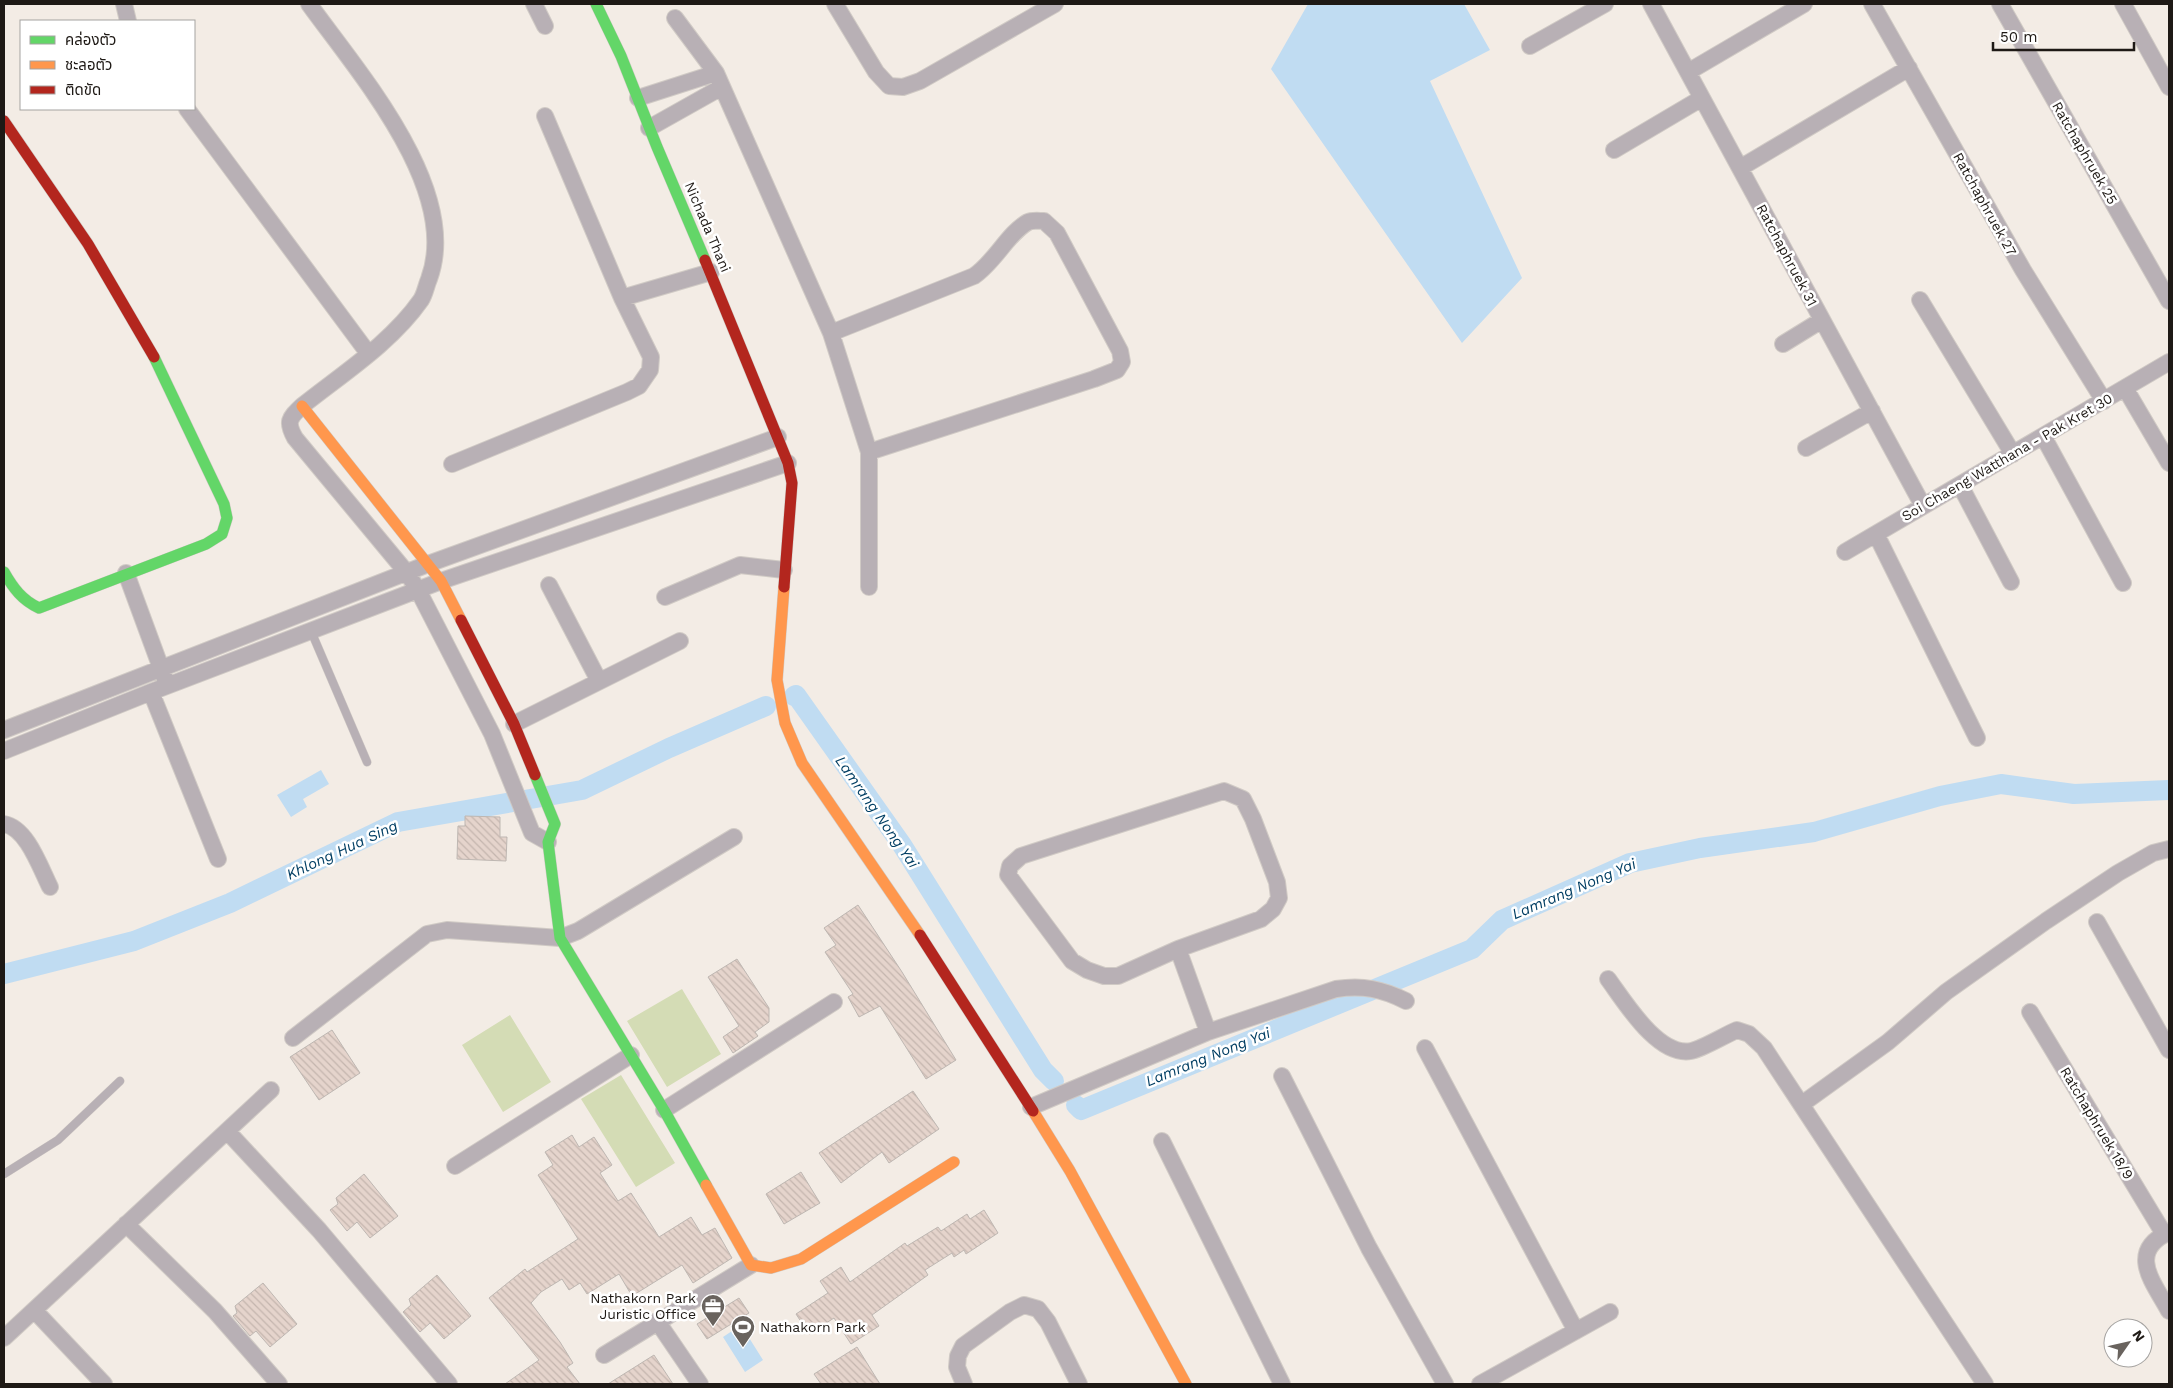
<svg xmlns="http://www.w3.org/2000/svg" width="2173" height="1388" font-family="'Work Sans','Noto Sans Thai',sans-serif">
<defs>
<pattern id="building-back-hatch" width="6" height="6" patternUnits="userSpaceOnUse" patternTransform="scale(1.25)"><rect width="6" height="6" fill="#e5d4cc"/><path d="M-1 5l2 2M0 0l6 6M5-1l2 2" fill="none" stroke="#c4b5ae"/></pattern>
</defs>
<rect width="100%" height="100%" fill="#f3ece5"/>
<path fill="#d4dcb5" d="M682 989 721 1054 667 1087 627 1021Z
M510 1015 551 1082 503 1112 462 1045Z
M621 1075 675 1163 636 1187 581 1099Z"/>
<path fill="#c0dcf2" d="M1308 4H1464L1490 50 1430 81 1522 278 1462 343 1271 69Z
M321 770 329 784 303 799 307 807 291 817 277 795Z
M741 1325 763 1360 745 1372 723 1337Z"/>
<g fill="none" stroke-linecap="round" stroke-linejoin="round">
<path stroke="#c0dcf2" stroke-width="20" d="M794 696 796 695 902 845 1043 1070 1054 1081
M4 974 134 941 230 903 398 822 582 790 669 748 766 706
M1076 1105 1081 1110 1472 949 1502 920 1630 863 1700 848 1814 832 1940 796 2001 784 2074 794 2169 790"/>
</g>
<path fill="url(#building-back-hatch)" stroke="#beb7b2" d="M465 816 500 817V837H507L506 861 457 859 458 826H465Z
M858 905 902 972 956 1060 926 1079 880 1006 859 1017 848 997 853 994 825 952 836 945 824 928Z
M737 959 769 1008V1022L755 1032 758 1036 733 1053 723 1037 739 1026 708 977Z
M332 1030 360 1073 319 1100 290 1057Z
M913 1091 939 1129 889 1163 882 1152 841 1183 819 1153Z
M572 1135 579 1147 594 1137 612 1165 600 1173 618 1201 631 1193 659 1237 691 1217 702 1235 715 1228 732 1258 693 1283 682 1265 632 1296 619 1274 587 1294 580 1283 569 1290 562 1279 541 1292 531 1303 560 1342 573 1363 567 1367 580 1384H505L539 1360 489 1298 525 1269 527 1272 578 1239 538 1175 553 1165 545 1152Z
M801 1172 820 1203 784 1224 766 1194Z
M364 1174 398 1216 370 1238 357 1222 347 1231 330 1210 338 1204 336 1198Z
M984 1210 998 1233 966 1254 964 1250 954 1257 952 1253 925 1270 928 1275 872 1315 879 1326 851 1344 834 1318 809 1334 796 1314 828 1293 820 1281 841 1267 850 1282 905 1243 907 1246 938 1227 941 1231 967 1214 970 1219Z
M437 1275 471 1316 444 1339 430 1323 420 1332 403 1312 411 1305 409 1299Z
M263 1283 297 1324 270 1347 256 1331 250 1336 233 1316 237 1313 235 1306Z
M739 1298 749 1313 707 1339 697 1324Z
M857 1347 880 1384H821L814 1374Z
M654 1355 673 1384H608Z"/>
<g fill="none" stroke-linecap="round" stroke-linejoin="round">
<g stroke="#d0cac5" stroke-width="9">
<path id="lane" d="M311 631 367 762
M4 1174 58 1140 120 1081"/>
</g>
<g stroke="#d0cac5" stroke-width="18">
<path id="street" d="M124 4 128 21
M309 4C358 72 462 190 429 279 426 286 425 294 421 300 391 343 342 374 302 406 289 418 286 422 295 438L407 573 418 590 492 734 532 833 548 842
M534 4 545 26
M835 4 876 72 889 86 903 87 920 81 1055 4
M1651 4 1923 506
M1872 4 2023 270 2104 401
M2000 4 2169 301
M2123 4 2169 87
M675 18 716 73 831 333 869 452V587
M1530 46 1605 4
M1688 72 1804 4
M638 98 716 73
M187 109 368 353
M649 128 722 87
M1614 150 1702 98
M1740 168 1909 68
M622 298 711 272
M1920 300 2013 454
M831 333 974 276C995 262 1008 233 1028 222 1032 220 1039 221 1044 221L1057 233 1120 351 1122 362 1117 370 1094 379 869 452
M1783 344 1822 320
M2125 388 2169 463
M2043 436 2123 583
M1806 448 1872 411
M452 464 627 392 639 386 650 370 651 357 622 298 545 116
M1960 485 2011 582
M1876 534 1977 738
M1845 552 2169 362
M126 573 165 679
M549 585 599 681
M665 597 740 565 784 570
M151 692 218 859
M514 724 680 641
M4 730 428 564 778 437
M4 751 151 692 441 581 788 463
M1224 791 1243 799 1253 819 1277 882 1279 898 1273 909 1261 919 1178 949 1118 976H1104L1087 970 1072 961 1008 875 1010 866 1021 856Z
M4 824C27 828 40 867 50 887
M2097 922 2169 1050
M1608 979C1625 1002 1658 1057 1691 1051 1702 1049 1725 1035 1737 1030L1749 1034 1764 1048 1985 1384
M2030 1012 2164 1234
M1208 1032 1336 989C1363 985 1382 989 1406 1001
M293 1038 427 934 447 930 560 938 578 931 734 837
M1425 1048 1576 1331
M1282 1076 1369 1248 1445 1384
M1802 1104 1888 1042 1946 992 2046 921 2118 873 2153 853 2169 849
M1031 1107 1208 1032 1178 949
M664 1110 834 1002
M227 1131 319 1230 449 1384
M1162 1141 1282 1384
M455 1166 631 1055
M126 1224 215 1311 279 1384
M2169 1232C2126 1252 2154 1283 2169 1311
M34 1310 104 1384
M657 1321 700 1384
M4 1338 271 1090
M604 1355 751 1265
M964 1384 957 1367 958 1356 963 1346 1010 1312 1024 1305 1038 1309 1048 1322 1079 1384
M1480 1384 1610 1312"/>
</g>
<g stroke="#d0cac5" stroke-width="12">
<path id="fast" d="M596 4 621 56 657 147 705 260
M4 572C13 588 22 600 39 608L206 544 222 534 227 518 224 504 154 357
M535 775 555 824 548 842 560 938 664 1110 706 1185"/>
</g>
<g stroke="#d0cac5" stroke-width="12">
<path id="slow" d="M302 406 441 581 461 620
M784 587 777 680 785 723 802 763 920 935
M1033 1111 1070 1171 1186 1384
M706 1185 751 1265 771 1268 801 1259 954 1162"/>
</g>
<g stroke="#d0cac5" stroke-width="12">
<path id="jam" d="M4 121 88 244 154 357
M705 260 788 463 792 483 784 587
M461 620 514 724 535 775
M920 935 1033 1111"/>
</g>
<use href="#lane" stroke="#b8b0b5" stroke-width="8"/>
<use href="#street" stroke="#b8b0b5" stroke-width="16"/>
<use href="#fast" stroke="#63d668" stroke-width="11"/>
<use href="#slow" stroke="#ff974d" stroke-width="11"/>
<use href="#jam" stroke="#b3261e" stroke-width="11"/>
</g>
<defs>
<g id="office-pin" transform="scale(1.25)"><path d="M0 17L-7.5 6A9.5 9.5 0 1 1 7.5 6Z" fill="#69635e" stroke="#fff"/><path d="M-6-3h4V-5.5h4V-3h4V5H-6ZM-1-4.5V-3h2v-1.5ZM-6 0V1H6V0Z" fill="#fff"/></g>
<g id="stadium-pin" transform="scale(1.25)"><path d="M0 17L-7.5 6A9.5 9.5 0 1 1 7.5 6Z" fill="#69635e" stroke="#fff"/><path d="M0-5a6.5 5 0 1 0 0 10a6.5 5 0 1 0 0-10ZM-3.5-1.8h7v3.6h-7Z" fill="#fff"/></g>
</defs>
<g fill-rule="evenodd">
<use href="#office-pin" x="713" y="1306"/>
<use href="#stadium-pin" x="743" y="1327"/>
</g>
<g text-anchor="middle" dominant-baseline="central" stroke-width="5" stroke-linejoin="round" paint-order="stroke">
<g font-size="14" fill="#1e1915" stroke="#fff">
<text transform="translate(2085 153) rotate(60)">Ratchaphruek 25</text>
<text transform="translate(1985 204) rotate(61)">Ratchaphruek 27</text>
<text transform="translate(708 227) rotate(67)">Nichada Thani</text>
<text transform="translate(1787 255) rotate(62)">Ratchaphruek 31</text>
<text transform="translate(2007 457) rotate(-30)">Soi Chaeng Watthana - Pak Kret 30</text>
<text transform="translate(2097 1123) rotate(59)">Ratchaphruek 18/9</text>
</g>
<g font-size="14" fill="#1e1915" stroke="#fff" text-anchor="end">
<text x="696" y="1298">Nathakorn Park<tspan x="696" dy="16">Juristic Office</tspan></text>
<text x="760" y="1327" text-anchor="start">Nathakorn Park</text>
</g>
<g font-size="15" font-style="italic" fill="#013e63" stroke="#fff">
<text transform="translate(877 812) rotate(55)">Lamrang Nong Yai</text>
<text transform="translate(342 850) rotate(-25)">Khlong Hua Sing</text>
<text transform="translate(1574 889) rotate(-23)">Lamrang Nong Yai</text>
<text transform="translate(1208 1057) rotate(-22)">Lamrang Nong Yai</text>
</g>
</g>
<rect width="2173" height="1388" fill="none" stroke="#1e1915" stroke-width="10"/>
<rect x="20" y="20" width="175" height="90" fill="#ffffff" stroke="#a5a3a1"/>
<rect x="30" y="36" width="25" height="8" fill="#63d668" stroke="#a5a3a1"/>
<text x="65" y="45" font-size="15" fill="#1e1915">คล่องตัว</text>
<rect x="30" y="61" width="25" height="8" fill="#ff974d" stroke="#a5a3a1"/>
<text x="65" y="70" font-size="15" fill="#1e1915">ชะลอตัว</text>
<rect x="30" y="86" width="25" height="8" fill="#b3261e" stroke="#a5a3a1"/>
<text x="65" y="95" font-size="15" fill="#1e1915">ติดขัด</text>
<g transform="translate(2128 1343) rotate(56)"><circle r="24" fill="#ffffff" stroke="#a5a3a1"/>
<path d="M0-4L9 19L0 12L-9 19Z" fill="#69635e"/>
<text y="-8" font-size="14" font-weight="bold" text-anchor="middle" fill="#1e1915">N</text>
</g>
<path d="M1993 42v8h141v-8" fill="none" stroke="#1e1915" stroke-width="2.5"/>
<text x="2000" y="42" font-size="15" fill="#1e1915" stroke="#ffffff" stroke-width="4" paint-order="stroke">50 m</text>
</svg>
